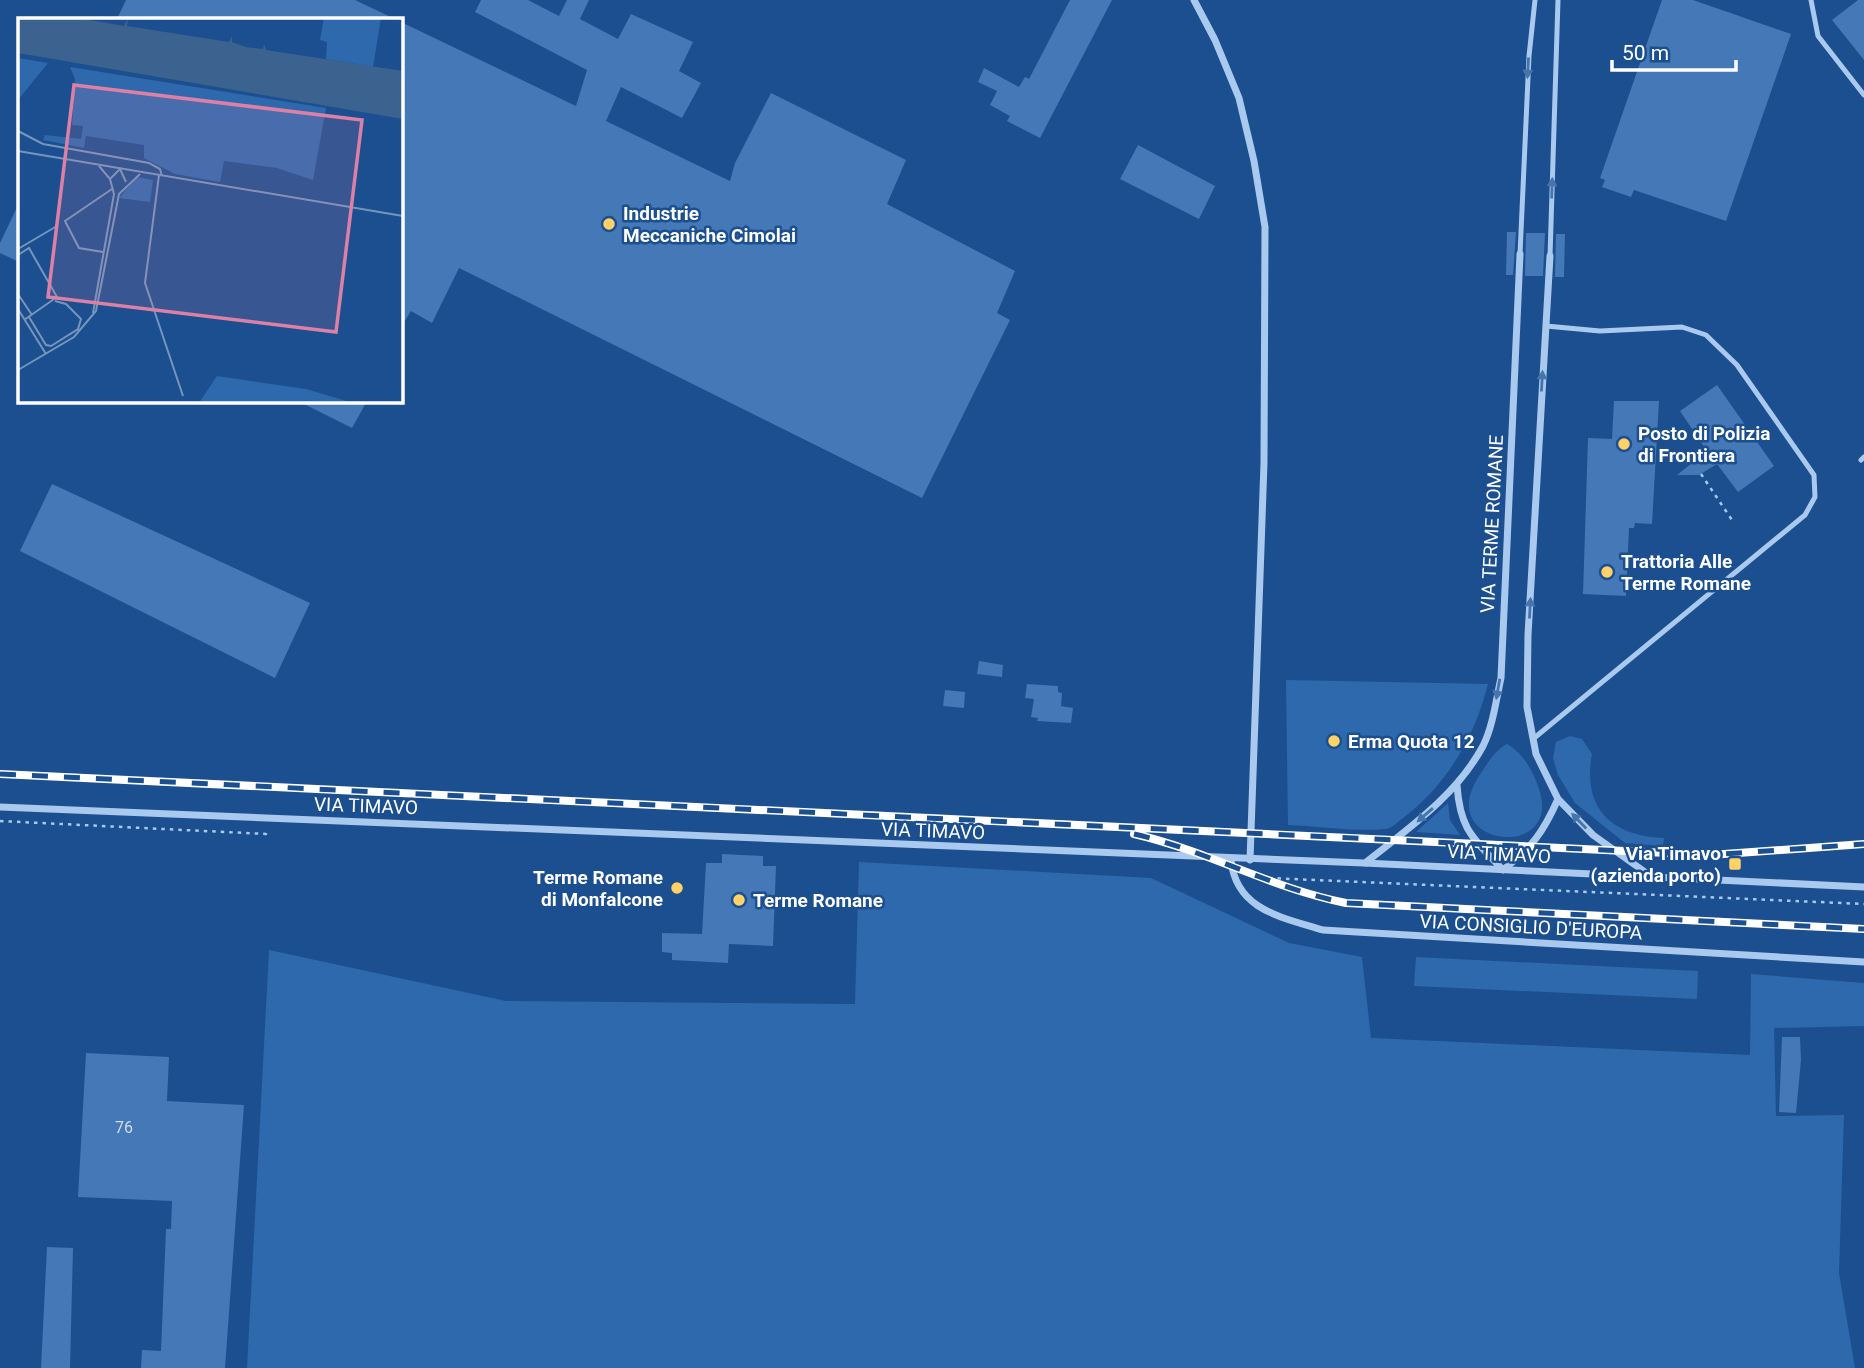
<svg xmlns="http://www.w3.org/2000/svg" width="1864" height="1368" font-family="Roboto,sans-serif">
<rect width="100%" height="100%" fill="#1b4f8f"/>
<path fill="#2e69ad" d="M1286 680 1488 684C1475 736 1447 785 1403 818 1398 822 1392 828 1385 829 1355 832 1319 826 1288 825Z
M1570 736 1582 739 1592 754C1582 808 1611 836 1664 838L1663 846 1625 843 1575 803 1558 775 1553 758 1556 742Z
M1507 744C1524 753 1535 775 1540 792 1560 861 1433 847 1479 776 1488 763 1493 752 1507 744Z
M1448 803 1450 820 1460 835 1416 832Z
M859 862 1151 878 1289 943 1362 957 1371 1038 1750 1055 1751 974 1864 983V1026L1774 1028 1776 1116 1844 1115 1839 1273 1855 1368H247L269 950 506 1001 855 1004Z
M1416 957 1698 971 1697 999 1414 986Z"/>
<path fill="#4478b7" d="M126 0H355L395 19H117Z
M481 0H528L559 16 567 0H589L580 19 618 39 631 14 693 42 679 71 701 83 682 118 621 87 606 121 730 181 735 163 771 93 906 160 887 204 1015 271 997 313 1010 320 922 498 459 268 432 323 411 311 401 327V22L576 106 587 70 475 12Z
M1070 0H1112L1040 138 1007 121 1010 116 990 105 997 91 978 82 984 68 1019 87 1025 77 1029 79Z
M1662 0H1693L1791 34 1726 221 1634 190 1631 197 1602 187 1605 180 1600 178Z
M1858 0H1864V60L1832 20Z
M1138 145 1215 186 1199 219 1120 179Z
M19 203V262L0 253V243Z
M1507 232H1516L1513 275H1506Z
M1526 233H1545L1543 276H1525Z
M1556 234H1565L1564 277H1555Z
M1717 385 1774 466 1738 492 1717 464 1699 475H1677L1707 451 1680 411Z
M298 401H367L352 428Z
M1614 401H1659L1652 524 1635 523 1634 528H1629L1626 596 1583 594 1588 438 1612 439Z
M52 484 310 603 275 678 20 551Z
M979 661 1003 665 1002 677 977 674Z
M1027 684 1058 686V692L1062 693 1061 706 1073 708 1071 723 1037 721 1038 718 1031 717 1034 699 1025 698Z
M945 690 965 692 964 708 943 706Z
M722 854 763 856V866H776L773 946 729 944 728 963 672 960V953L662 952V933L702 934 706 863H722Z
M1782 1037H1800L1801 1060 1796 1113 1779 1112Z
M86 1053 169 1057 167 1101 244 1105 225 1368H141L142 1350 161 1351 166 1229H171L172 1201 78 1197Z
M47 1247 73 1248 70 1368H41Z"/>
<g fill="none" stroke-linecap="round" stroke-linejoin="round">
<path stroke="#a9c9ee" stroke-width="2.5" stroke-dasharray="3.5 5" stroke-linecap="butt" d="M1701 474 1734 523
M0 821 266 834V830
M1269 878 1864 904"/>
<path stroke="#a9c9ee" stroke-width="5" d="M1811 0 1818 36 1864 95
M1520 254 1529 56 1535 0
M1550 256 1558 0
M1861 460 1864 457
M1533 739 1805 515 1815 497 1814 475 1737 365 1706 335 1682 327 1600 331 1546 326"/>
<path stroke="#a9c9ee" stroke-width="7" d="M1194 0 1215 40 1239 98 1254 161 1265 227 1264 463 1250 860
M1550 256 1528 635 1527 707 1536 754 1558 799 1593 835 1652 877
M1457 785C1460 830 1473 838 1503 870 1532 847 1543 833 1558 799
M0 807 1364 863 1864 887
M1231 860C1236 910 1281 917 1323 930L1864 962
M1365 863C1409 828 1456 796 1483 746 1493 726 1496 700 1501 678L1520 254"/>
<g stroke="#fff" stroke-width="8">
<path id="rail" d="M0 774 1710 855 1864 844
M1134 834C1208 851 1271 888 1346 903L1864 929"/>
</g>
<use href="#rail" stroke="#1b4f8f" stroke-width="5" stroke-dasharray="16" stroke-linecap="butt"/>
</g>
<defs><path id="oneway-solid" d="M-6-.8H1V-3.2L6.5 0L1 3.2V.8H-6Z" transform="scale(1.75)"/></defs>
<g fill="#4674ac">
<use href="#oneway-solid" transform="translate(1528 68) rotate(93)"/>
<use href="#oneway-solid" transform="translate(1552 188) rotate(-88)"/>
<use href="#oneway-solid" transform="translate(1542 381) rotate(-87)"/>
<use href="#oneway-solid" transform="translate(1530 608) rotate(-87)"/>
<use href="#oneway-solid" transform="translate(1498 689) rotate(100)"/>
<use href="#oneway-solid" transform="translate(1425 815) rotate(139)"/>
<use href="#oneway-solid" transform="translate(1579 821) rotate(-134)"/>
</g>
<g fill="#ffd166" stroke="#1b4f8f" stroke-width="2.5">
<circle cx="609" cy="224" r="7"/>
<circle cx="1624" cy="444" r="7"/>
<circle cx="1607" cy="572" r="7"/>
<circle cx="1334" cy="741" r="7"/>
<rect x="1728" y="857" width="14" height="14" rx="3.5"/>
<circle cx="677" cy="888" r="7"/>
<circle cx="739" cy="900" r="7"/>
</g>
<g text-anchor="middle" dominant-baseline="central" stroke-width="5" stroke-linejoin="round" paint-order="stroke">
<g font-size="16" fill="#d0dded">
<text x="124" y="1127">76</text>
</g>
<g font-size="19" font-weight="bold" fill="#fff" stroke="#1b4f8f" text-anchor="start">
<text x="623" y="213">Industrie<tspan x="623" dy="22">Meccaniche Cimolai</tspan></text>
<text x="1638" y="433">Posto di Polizia<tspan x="1638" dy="22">di Frontiera</tspan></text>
<text x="1621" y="561">Trattoria Alle<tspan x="1621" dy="22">Terme Romane</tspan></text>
<text x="1348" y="741">Erma Quota 12</text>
<text x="1721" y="853" text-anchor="end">Via Timavo<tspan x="1721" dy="22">(azienda porto)</tspan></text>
<text x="663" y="877" text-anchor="end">Terme Romane<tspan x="663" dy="22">di Monfalcone</tspan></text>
<text x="753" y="900">Terme Romane</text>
</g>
<g font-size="19" fill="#fff" stroke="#1b4f8f">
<text transform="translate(1492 524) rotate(-87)">VIA TERME ROMANE</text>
<text transform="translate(366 806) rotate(2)">VIA TIMAVO</text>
<text transform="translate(933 831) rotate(2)">VIA TIMAVO</text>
<text transform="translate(1499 854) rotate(3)">VIA TIMAVO</text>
<text transform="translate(1531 927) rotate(3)">VIA CONSIGLIO D'EUROPA</text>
</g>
</g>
<g transform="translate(18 18)">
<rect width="385" height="385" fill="#1b4f8f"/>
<path d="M306 0H363L355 49 308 41 309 24 302 22ZM0 40 30 45 0 82ZM52 49 308 90 295 162 259 150 206 143 202 164 157 156 126 140V127L68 118 66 130 25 122 27 117 63 121 65 108 54 107 57 61ZM119 159 135 162 132 184 101 180ZM199 358 288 371 335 385H181Z" fill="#2e69ad"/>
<path d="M0 0H61L106 8 110 0 109 8 211 24 214 18V24L228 29 245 31 246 26 248 32 385 53V101L0 35Z" fill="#3c6290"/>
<path fill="none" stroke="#7695bc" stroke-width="2" d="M0 113 25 126 131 145 142 151 144 158M0 133 385 198M141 157 127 265 165 378M92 161 102 151 108 164M0 231 39 208M85 234 61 230 47 203 94 171M0 237 11 230 39 279 6 302M0 276 14 297M0 291 28 336M75 295 96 176 92 161 81 148M11 299 28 327 33 328 60 311 63 301 48 286 37 283M0 352 56 319 78 293 101 176 122 156"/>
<path fill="#dd80a5" fill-opacity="0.15" stroke="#dd80a5" stroke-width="3.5" d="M56 67 344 102 318 314 30 279Z"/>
<rect width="385" height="385" fill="none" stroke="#fff" stroke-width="3.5"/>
</g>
<path d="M1612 60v10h124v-10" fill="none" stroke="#ffffff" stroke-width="3.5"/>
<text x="1622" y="60" font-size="21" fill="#ffffff" stroke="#1b4f8f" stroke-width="5" paint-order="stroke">50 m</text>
</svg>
